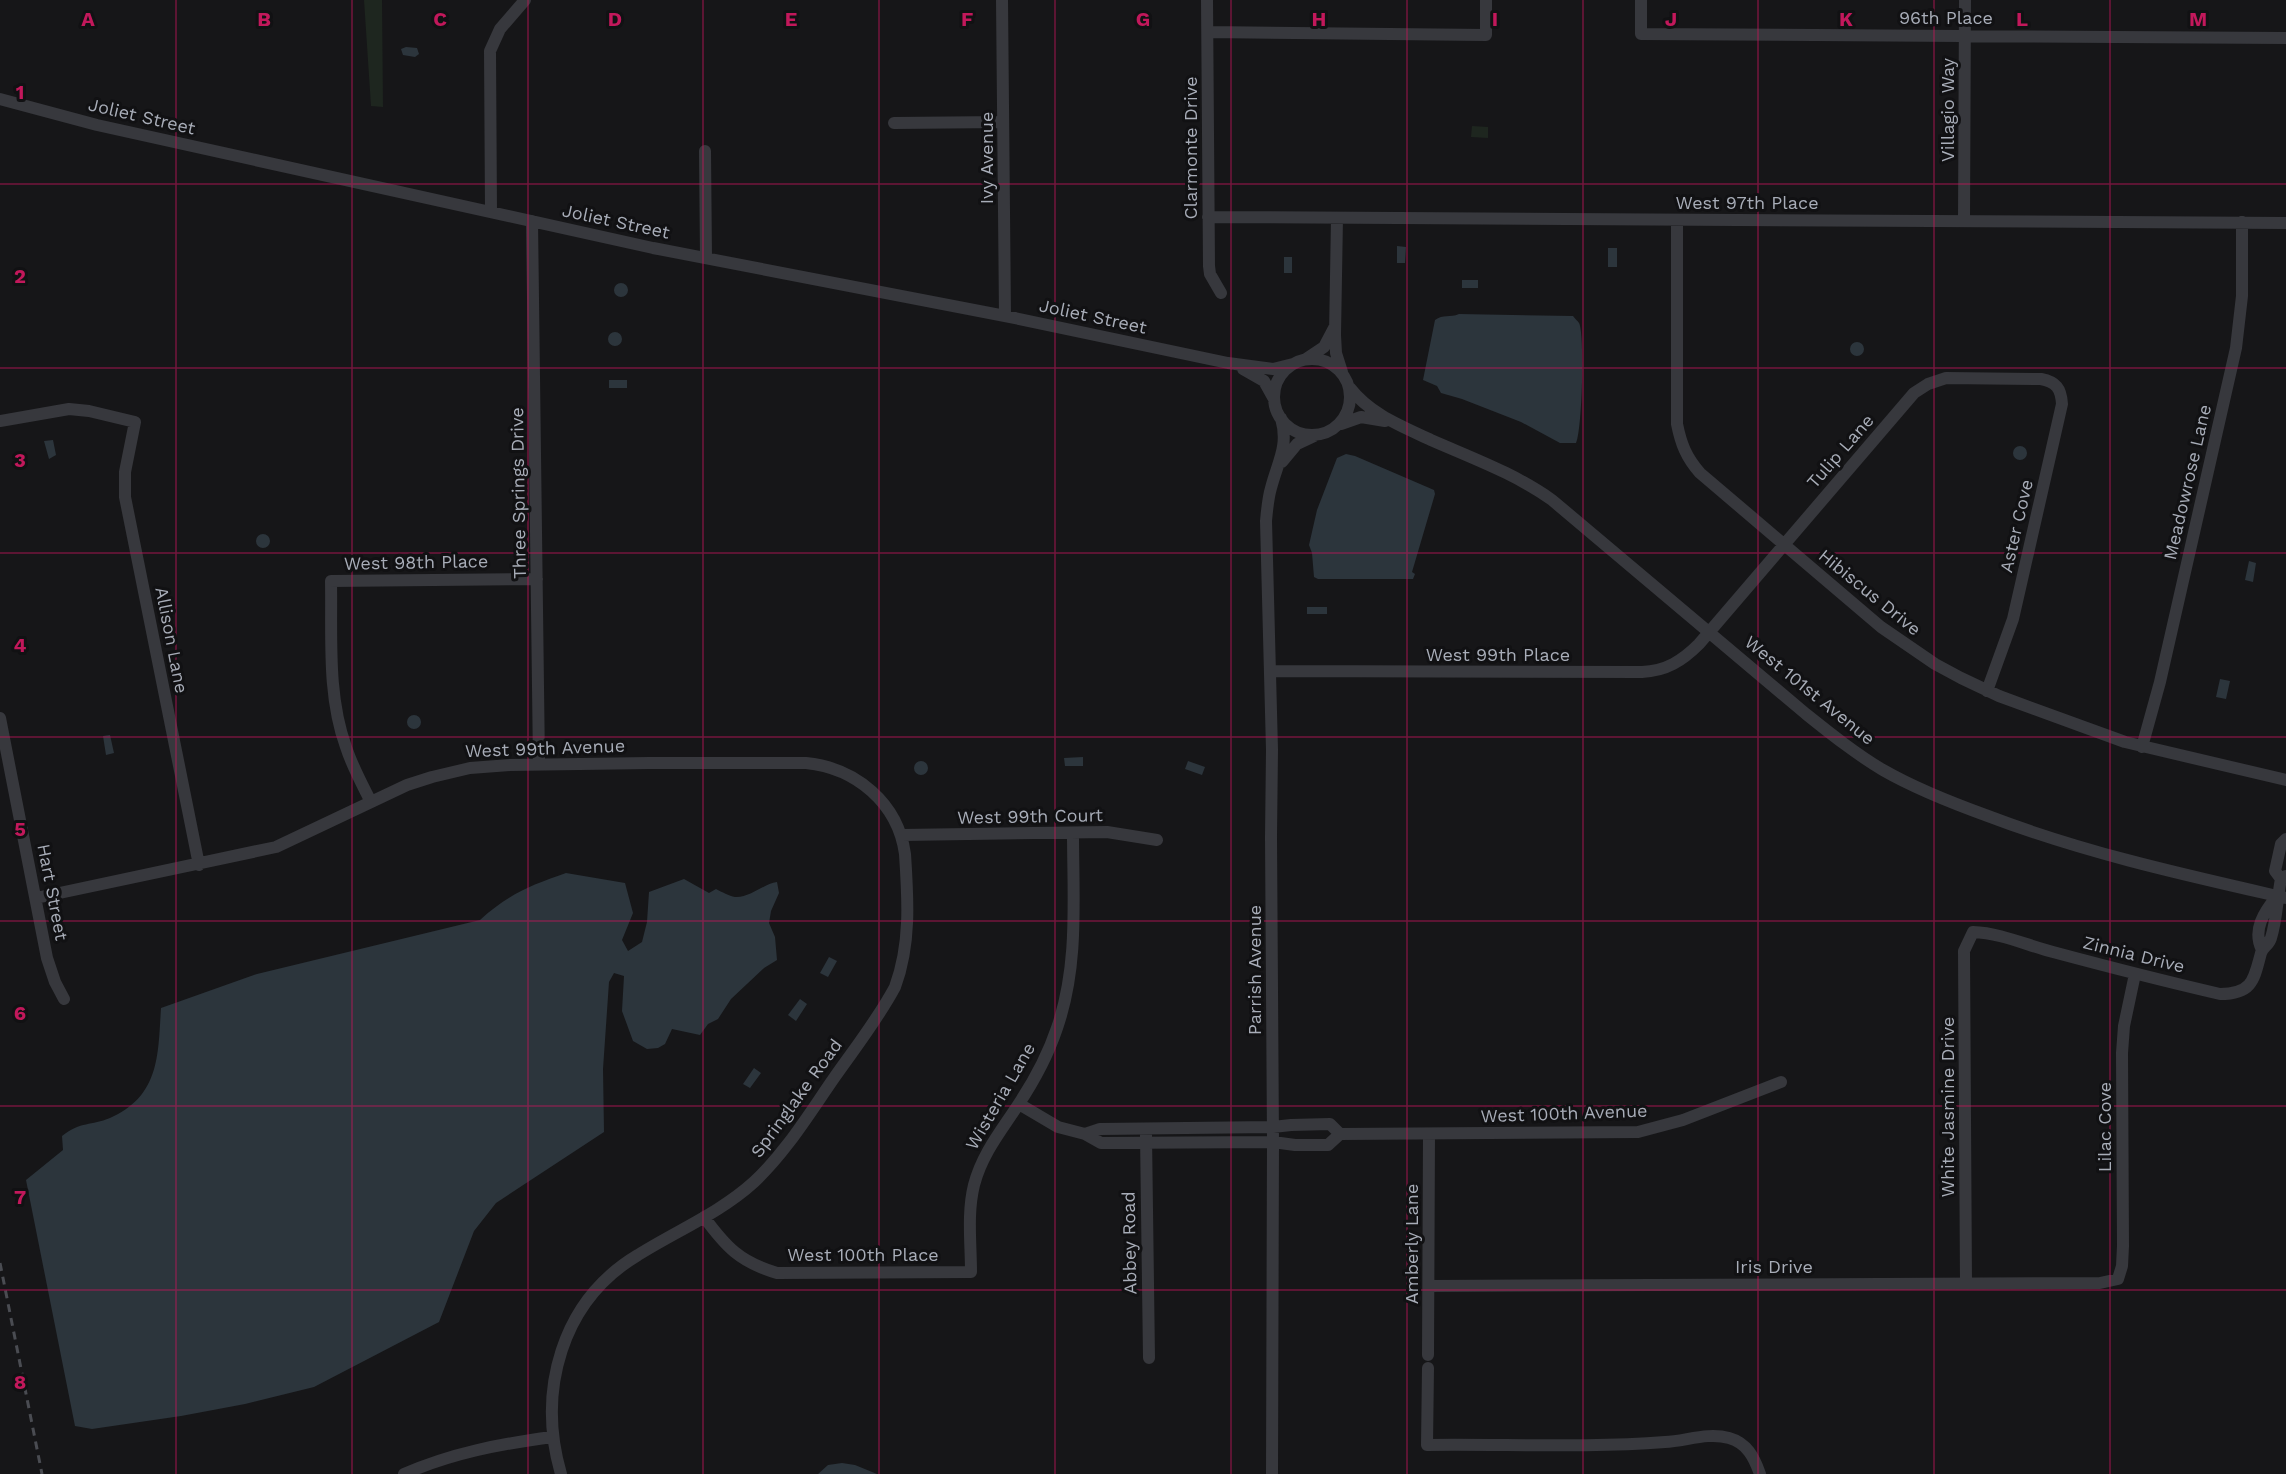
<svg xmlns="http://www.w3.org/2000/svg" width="2286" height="1474" font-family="'Work Sans',sans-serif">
<rect width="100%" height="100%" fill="#161618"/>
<path fill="#1e261f" d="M364 0H382L383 107 371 106Z
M1472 126 1488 127V138L1471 137Z"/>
<path fill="#2c353c" d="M406 47 417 48 419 54 415 57 403 55 401 49Z
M1397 246 1406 247 1405 263H1397Z
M1608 248H1617V267H1608Z
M1284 257H1292V273H1284Z
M1462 280H1478V288H1462Z
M614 290a7 7 0 1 1 14 0a7 7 0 1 1-14 0Z
M1459 314 1573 316C1575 319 1578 321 1579 323 1585 333 1582 432 1576 443H1560L1521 422 1462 399 1441 393 1437 386 1423 380 1435 320C1443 314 1450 318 1459 314Z
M608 339a7 7 0 1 1 14 0a7 7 0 1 1-14 0Z
M1850 349a7 7 0 1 1 14 0a7 7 0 1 1-14 0Z
M609 380H627V388H609Z
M53 440 56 455 49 459 44 441Z
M2013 453a7 7 0 1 1 14 0a7 7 0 1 1-14 0Z
M1346 454 1355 456 1434 490 1435 494 1412 572 1415 574 1413 579H1318L1314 577 1312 553 1309 545 1317 510 1337 458Z
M256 541a7 7 0 1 1 14 0a7 7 0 1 1-14 0Z
M2249 561 2256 563 2253 582 2245 580Z
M1307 607H1327V614H1307Z
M2220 679 2230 681 2226 699 2216 697Z
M407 722a7 7 0 1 1 14 0a7 7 0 1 1-14 0Z
M110 735 114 753 106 755 103 736Z
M1083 757V766H1065L1064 758Z
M1188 761 1205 767 1202 775 1185 769Z
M914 768a7 7 0 1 1 14 0a7 7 0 1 1-14 0Z
M566 873 625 883 633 913 622 940 628 951 642 942 647 922 649 892 684 879 709 893 716 889C722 892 729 896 735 897 750 898 763 884 777 882L779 893 771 911 769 923 775 937 777 960 764 968 731 999 718 1019 708 1024 700 1035 672 1029 665 1044 658 1048 647 1049 633 1041 622 1011 624 976 614 973 609 982 603 1069 604 1132 496 1203 474 1231 439 1322 314 1387 245 1404 181 1416 92 1429 75 1426 26 1180 63 1150 62 1136C81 1121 91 1126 110 1118 160 1096 158 1055 161 1008L257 974 480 920C507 895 531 885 566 873Z
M829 957 837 961 828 977 820 973Z
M800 999 807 1004 796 1021 788 1015Z
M754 1068 761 1073 750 1088 743 1084Z
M842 1463 855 1465 877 1474H818L828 1465Z"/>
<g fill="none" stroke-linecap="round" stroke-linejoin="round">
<path stroke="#37383d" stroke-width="12" d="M1002 0 1005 316
M1207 0 1209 266 1210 274 1221 293
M1641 0V34L2286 38
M1208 32 1486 35V0
M0 99 97 125 653 248 1005 316 1228 363 1273 369 1293 364
M894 123 1003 122
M705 151 706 258
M491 212 490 51 500 29 525 0
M1208 217 2286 223
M1337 218 1335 335 1336 353 1342 372
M1677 220V424C1681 444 1686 457 1700 473L1881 627 1935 664 1961 678 1999 696 2125 742 2286 780
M1964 220 1965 0
M532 221 539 764
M1306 359 1324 347 1334 328
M1274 397a38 38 0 1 1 76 0a38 38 0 1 1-76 0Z
M1243 369 1264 381 1274 399
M1350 388C1370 414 1401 426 1431 440 1472 458 1516 474 1552 500L1806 714C1831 734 1856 754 1883 770 1916 789 1952 803 1988 816 2085 853 2185 875 2286 898
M0 421 69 409 89 411 135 422 125 472V497L199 865
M1341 424 1361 417 1385 421
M1282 462 1297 444 1314 436
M1270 671 1642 672C1666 671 1682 661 1699 644L1914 393 1928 384 1946 378 2041 379C2056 382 2061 388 2062 404L2013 619 1987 691
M0 718 47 958 55 982 64 999
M2142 747 2160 682 2236 348 2242 296V222
M371 802C362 784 352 766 346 747 327 695 332 636 331 581L537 579
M902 835 1107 832 1157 840
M2281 879 2275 871 2281 844 2286 839
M36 898 276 847 407 785 432 777 470 768 510 765 649 763H806C856 768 898 803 905 854 908 899 911 944 895 987 878 1019 855 1048 834 1078 809 1114 786 1152 754 1182 720 1213 676 1231 638 1255 561 1301 537 1391 561 1474
M2262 950C2252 930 2264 912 2277 896
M1019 1104 1058 1127 1085 1134 1101 1143 1273 1142 1295 1145H1328L1340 1134 1638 1132 1683 1120 1781 1082
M1085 1134 1100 1129 1273 1127 1291 1125 1330 1124 1340 1134
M1146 1135 1149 1358
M704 1217C726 1247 740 1262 777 1273L971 1272C971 1244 967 1213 974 1185 982 1154 1001 1131 1018 1105 1034 1081 1048 1055 1057 1028 1079 965 1073 898 1073 833
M1966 1284 1964 951 1973 932C2001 933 2026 945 2053 952 2109 967 2164 981 2220 994 2253 994 2254 979 2261 953 2263 947 2269 945 2271 938 2277 919 2277 899 2281 879L2286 876
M1429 1286 2100 1283 2118 1279 2122 1266 2123 1246 2122 1053 2124 1026 2135 974
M1428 1355 1429 1134
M1428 1368 1427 1445C1506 1444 1586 1448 1665 1442 1686 1441 1708 1432 1729 1438 1747 1443 1754 1457 1760 1474
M404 1474C452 1453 500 1444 552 1437
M1272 1474 1273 1142 1271 837 1272 750 1266 521C1267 510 1268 498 1271 488 1278 461 1289 446 1281 418"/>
<path stroke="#4a4c52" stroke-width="3" stroke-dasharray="8 6" stroke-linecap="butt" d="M0 1263 42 1474"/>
</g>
<path fill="none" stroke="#c2185b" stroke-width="1.5" stroke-opacity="0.55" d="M176 0V1474M352 0V1474M528 0V1474M703 0V1474M879 0V1474M1055 0V1474M1231 0V1474M1407 0V1474M1583 0V1474M1758 0V1474M1934 0V1474M2110 0V1474M0 184H2286M0 368H2286M0 553H2286M0 737H2286M0 921H2286M0 1106H2286M0 1290H2286"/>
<g text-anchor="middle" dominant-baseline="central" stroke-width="6" stroke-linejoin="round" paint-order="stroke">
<g font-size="18" fill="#a8adb8" stroke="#111113">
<text x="1946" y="17">96th Place</text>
<text transform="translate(1947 110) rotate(-90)">Villagio Way</text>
<text transform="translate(142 116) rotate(13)">Joliet Street</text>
<text transform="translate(1190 148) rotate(-90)">Clarmonte Drive</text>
<text transform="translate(986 158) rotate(-90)">Ivy Avenue</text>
<text x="1747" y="202">West 97th Place</text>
<text transform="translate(616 221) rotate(12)">Joliet Street</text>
<text transform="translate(1093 316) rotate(12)">Joliet Street</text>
<text transform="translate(1840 451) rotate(-49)">Tulip Lane</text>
<text transform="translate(2187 482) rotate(-77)">Meadowrose Lane</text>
<text transform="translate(518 493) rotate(-91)">Three Springs Drive</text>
<text transform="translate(2016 526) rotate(-77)">Aster Cove</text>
<text transform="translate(416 562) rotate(-1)">West 98th Place</text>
<text transform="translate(1870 592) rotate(39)">Hibiscus Drive</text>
<text transform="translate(172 640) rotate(79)">Allison Lane</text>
<text x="1498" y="654">West 99th Place</text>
<text transform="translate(1810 690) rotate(39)">West 101st Avenue</text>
<text transform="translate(545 748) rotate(-2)">West 99th Avenue</text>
<text transform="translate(1030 816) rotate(-1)">West 99th Court</text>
<text transform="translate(53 892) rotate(79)">Hart Street</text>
<text transform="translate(2134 954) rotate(14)">Zinnia Drive</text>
<text transform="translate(1254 970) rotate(-90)">Parrish Avenue</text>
<text transform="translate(1000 1096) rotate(-60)">Wisteria Lane</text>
<text transform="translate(796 1098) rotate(-54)">Springlake Road</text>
<text transform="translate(1947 1107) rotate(-90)">White Jasmine Drive</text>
<text transform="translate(1564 1113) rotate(-2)">West 100th Avenue</text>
<text transform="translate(2104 1127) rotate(-90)">Lilac Cove</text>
<text transform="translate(1129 1243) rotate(-91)">Abbey Road</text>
<text transform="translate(1411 1244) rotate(-90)">Amberly Lane</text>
<text x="863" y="1254">West 100th Place</text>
<text x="1774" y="1266">Iris Drive</text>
</g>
</g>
<g font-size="20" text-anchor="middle" font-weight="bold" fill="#c2185b" stroke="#111113" stroke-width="6" stroke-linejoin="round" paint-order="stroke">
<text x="88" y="26">A</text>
<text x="264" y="26">B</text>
<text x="440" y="26">C</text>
<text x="615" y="26">D</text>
<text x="791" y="26">E</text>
<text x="967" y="26">F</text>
<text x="1143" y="26">G</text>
<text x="1319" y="26">H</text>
<text x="1495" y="26">I</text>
<text x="1671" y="26">J</text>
<text x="1846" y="26">K</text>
<text x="2022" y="26">L</text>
<text x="2198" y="26">M</text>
<text x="20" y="99">1</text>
<text x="20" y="283">2</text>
<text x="20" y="467">3</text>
<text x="20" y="652">4</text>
<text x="20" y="836">5</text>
<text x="20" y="1020">6</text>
<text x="20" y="1204">7</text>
<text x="20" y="1389">8</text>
</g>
</svg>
